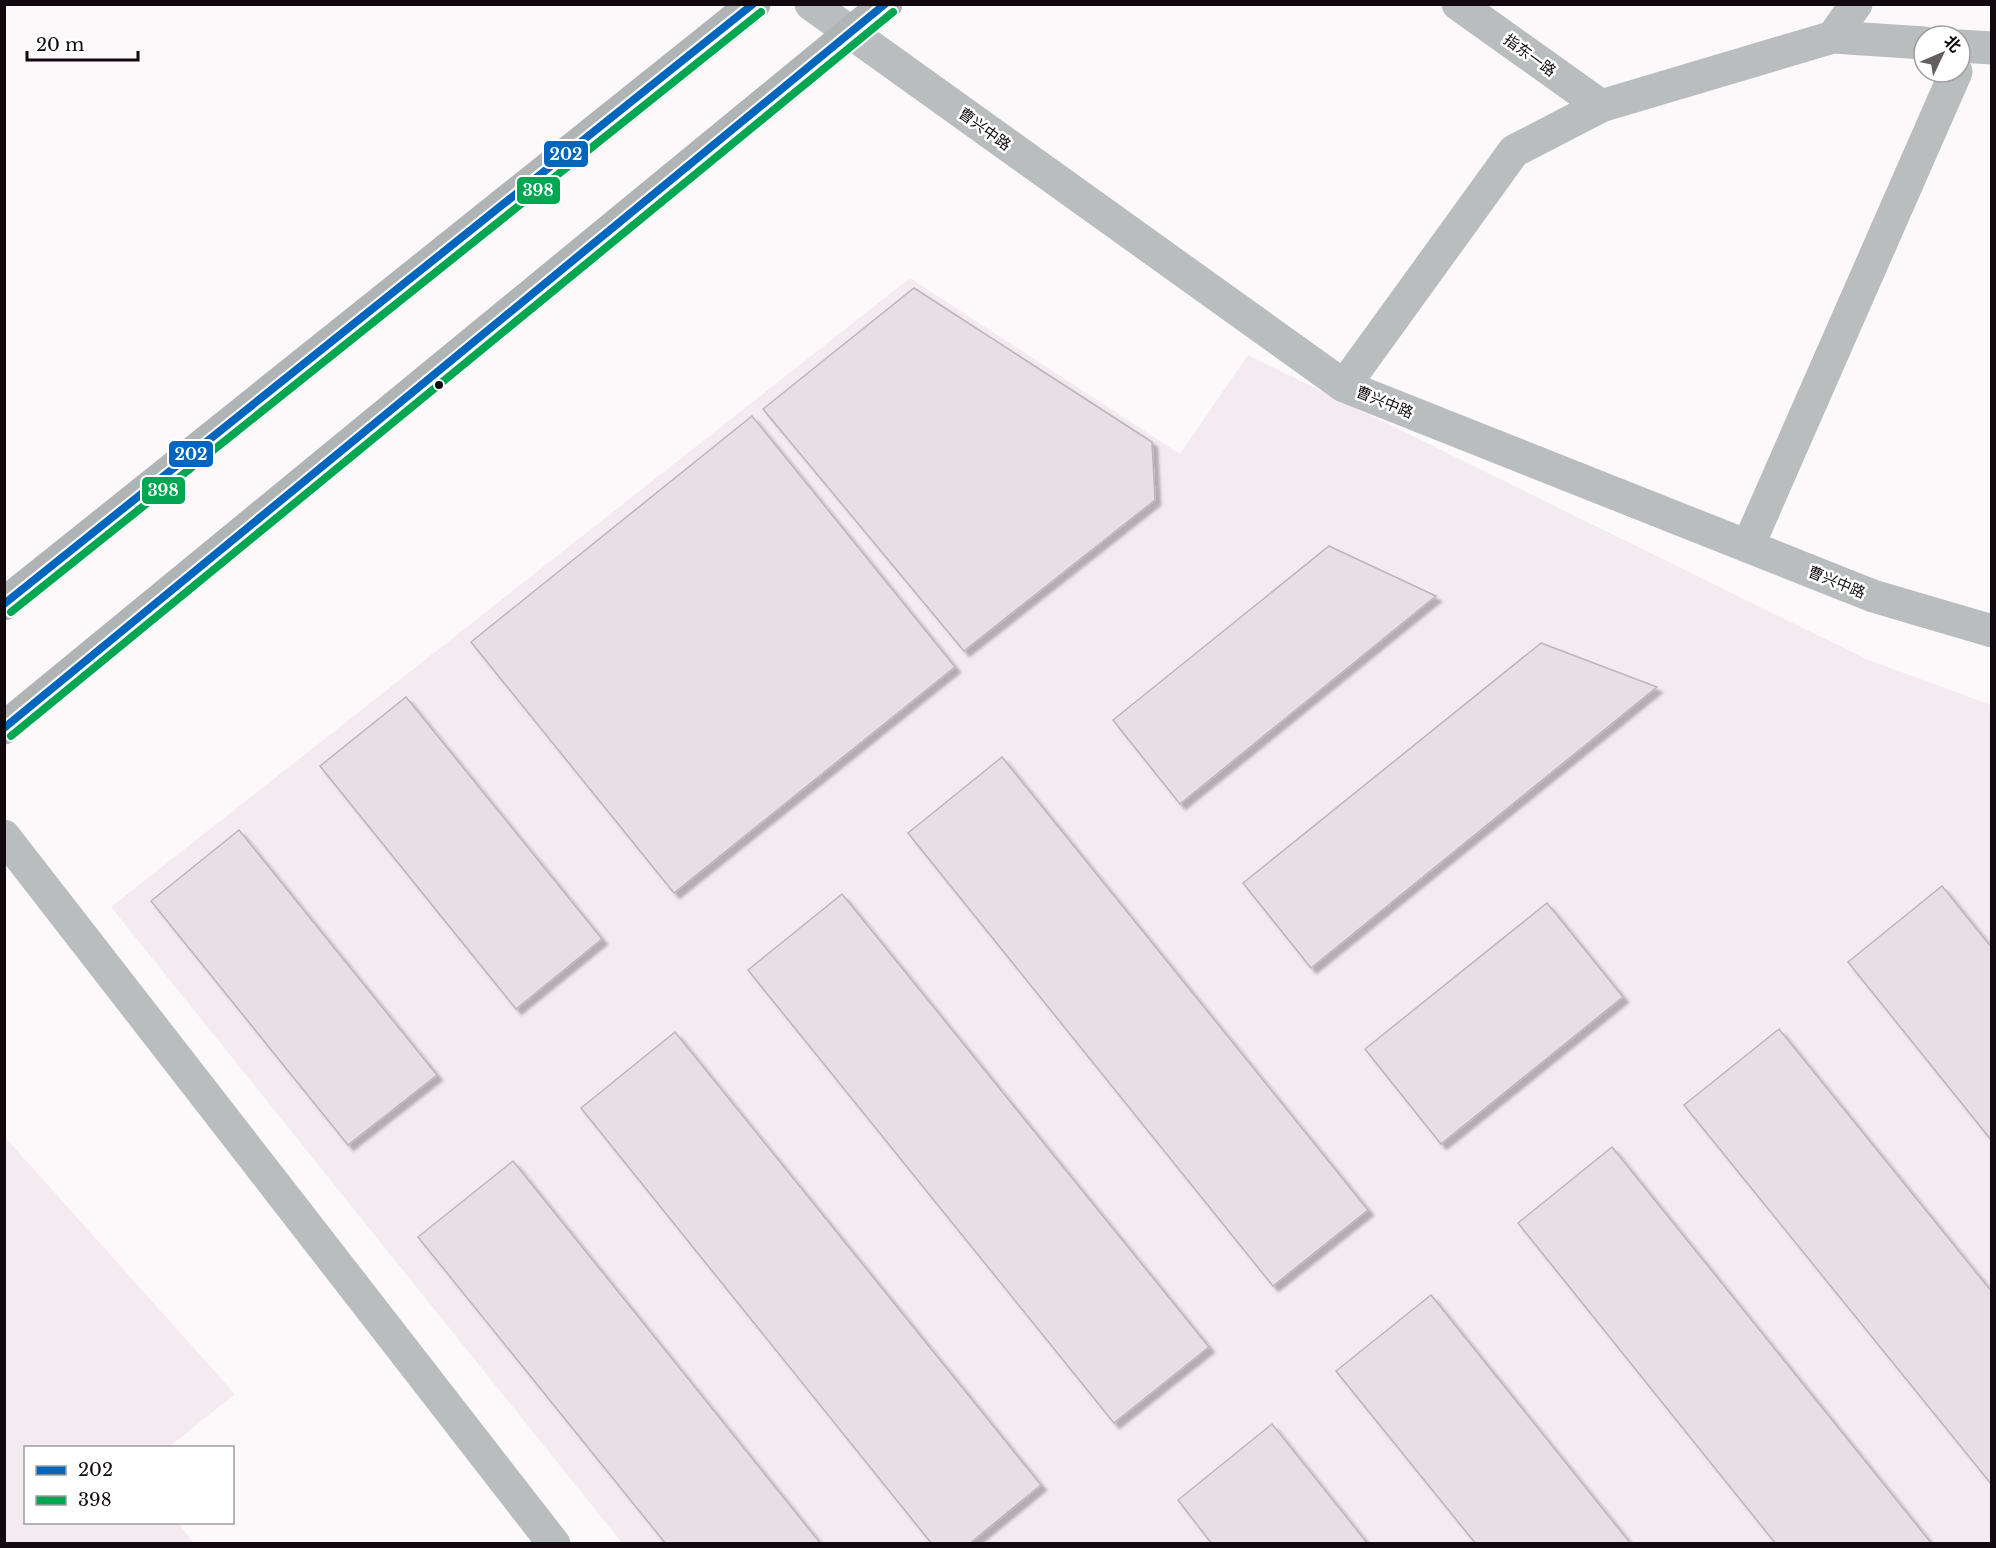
<svg xmlns="http://www.w3.org/2000/svg" width="1996" height="1548" font-family="'Libre Baskerville','Noto Sans SC',serif">
<defs>
<filter id="shadow"><feDropShadow dx="5.5" dy="5.5" stdDeviation="1.5" flood-color="#0004"/></filter>
</defs>
<rect width="100%" height="100%" fill="#fdf9fb"/>
<path fill="#f4ebf0" d="M910 278 1180 454 1248 355 1866 659 1991 705V1543H622L111 907Z
M4 1136 235 1394 169 1447 26 1448V1522L178 1523 194 1543H5Z"/>
<path fill="#e6dfe3" stroke="#bcb6ba" stroke-width="1.5" filter="url(#shadow)" d="M914 288 1152 442 1155 500 964 651 763 409Z
M752 416 955 667 674 893 471 642Z
M1329 546 1436 596 1180 804 1113 720Z
M1541 643 1657 687 1311 968 1243 883Z
M406 697 602 939 516 1009 320 766Z
M1002 757 1368 1210 1273 1286 908 833Z
M239 830 437 1075 348 1145 151 901Z
M1942 886 1992 948V1141L1848 962Z
M842 894 1209 1347 1114 1423 748 970Z
M1547 903 1623 997 1441 1144 1365 1049Z
M1779 1029 1992 1292V1485L1684 1105Z
M675 1032 1041 1485 969 1544H932L581 1108Z
M1612 1147 1932 1544H1776L1518 1223Z
M513 1161 821 1544H666L418 1237Z
M1431 1295 1631 1544H1476L1336 1371Z
M1272 1424 1368 1544H1212L1178 1500Z"/>
<g fill="none" stroke-linecap="round" stroke-linejoin="round">
<path stroke="#babdbd" stroke-width="33" d="M811 4 1344 386 1873 596 1992 631
M1458 4 1601 106
M1833 37 1856 4
M1960 46 1992 48
M1344 386 1514 151 1601 106 1833 37 1924 43
M1748 546 1956 72
M4 836 554 1544"/>
<path stroke="#b1b4b5" stroke-width="33" d="M4 604 754 4
M4 728 886 4"/>
<g stroke="#fff" stroke-width="12">
<path id="bus-1" d="M4 604 753 4
M4 728 885 4"/>
</g>
<g stroke="#fff" stroke-width="12">
<path id="bus-2" d="M11 612 761 12
M11 736 893 12"/>
</g>
<use href="#bus-1" stroke="#0065bd" stroke-width="8"/>
<use href="#bus-2" stroke="#00a651" stroke-width="8"/>
</g>
<circle fill="#11090e" stroke="#fff" stroke-width="2" cx="439" cy="385" r="5"/>
<g text-anchor="middle" dominant-baseline="central" stroke-width="5" stroke-linejoin="round" paint-order="stroke">
<g font-size="15" fill="#11090e" stroke="#fff">
<text transform="translate(1530 55) rotate(36)">指东一路</text>
<text transform="translate(985 129) rotate(36)">曹兴中路</text>
<text transform="translate(1385 402) rotate(22)">曹兴中路</text>
<text transform="translate(1837 582) rotate(22)">曹兴中路</text>
</g>
</g>
<g stroke="#fff" stroke-width="2">
<rect x="543" y="140" width="46" height="28" rx="6" fill="#0065bd"/>
<rect x="516" y="176" width="45" height="29" rx="6" fill="#00a651"/>
<rect x="168" y="440" width="46" height="28" rx="6" fill="#0065bd"/>
<rect x="141" y="476" width="45" height="29" rx="6" fill="#00a651"/>
</g>
<g font-size="16" text-anchor="middle" font-weight="bold" fill="#fff">
<text x="566" y="160">202</text>
<text x="538" y="196">398</text>
<text x="191" y="460">202</text>
<text x="163" y="496">398</text>
</g>
<rect width="1996" height="1548" fill="none" stroke="#11090e" stroke-width="12"/>
<rect x="24" y="1446" width="210" height="78" fill="#ffffff" stroke="#a09d9f" stroke-width="1.5"/>
<rect x="36" y="1466" width="30" height="9" fill="#0065bd" stroke="#a09d9f" stroke-width="1.5"/>
<text x="78" y="1476" font-size="18" fill="#11090e">202</text>
<rect x="36" y="1496" width="30" height="9" fill="#00a651" stroke="#a09d9f" stroke-width="1.5"/>
<text x="78" y="1506" font-size="18" fill="#11090e">398</text>
<g transform="translate(1942 54) rotate(46)"><circle r="28" fill="#ffffff" stroke="#a09d9f" stroke-width="1.5"/>
<path d="M0-4.5L10 22L0 15L-10 22Z" fill="#645d61"/>
<text y="-9" font-size="16" font-weight="bold" text-anchor="middle" fill="#11090e">北</text>
</g>
<path d="M27 51v9h111v-9" fill="none" stroke="#11090e" stroke-width="3"/>
<text x="36" y="51" font-size="18" fill="#11090e" stroke="#ffffff" stroke-width="4.5" paint-order="stroke">20 m</text>
</svg>
